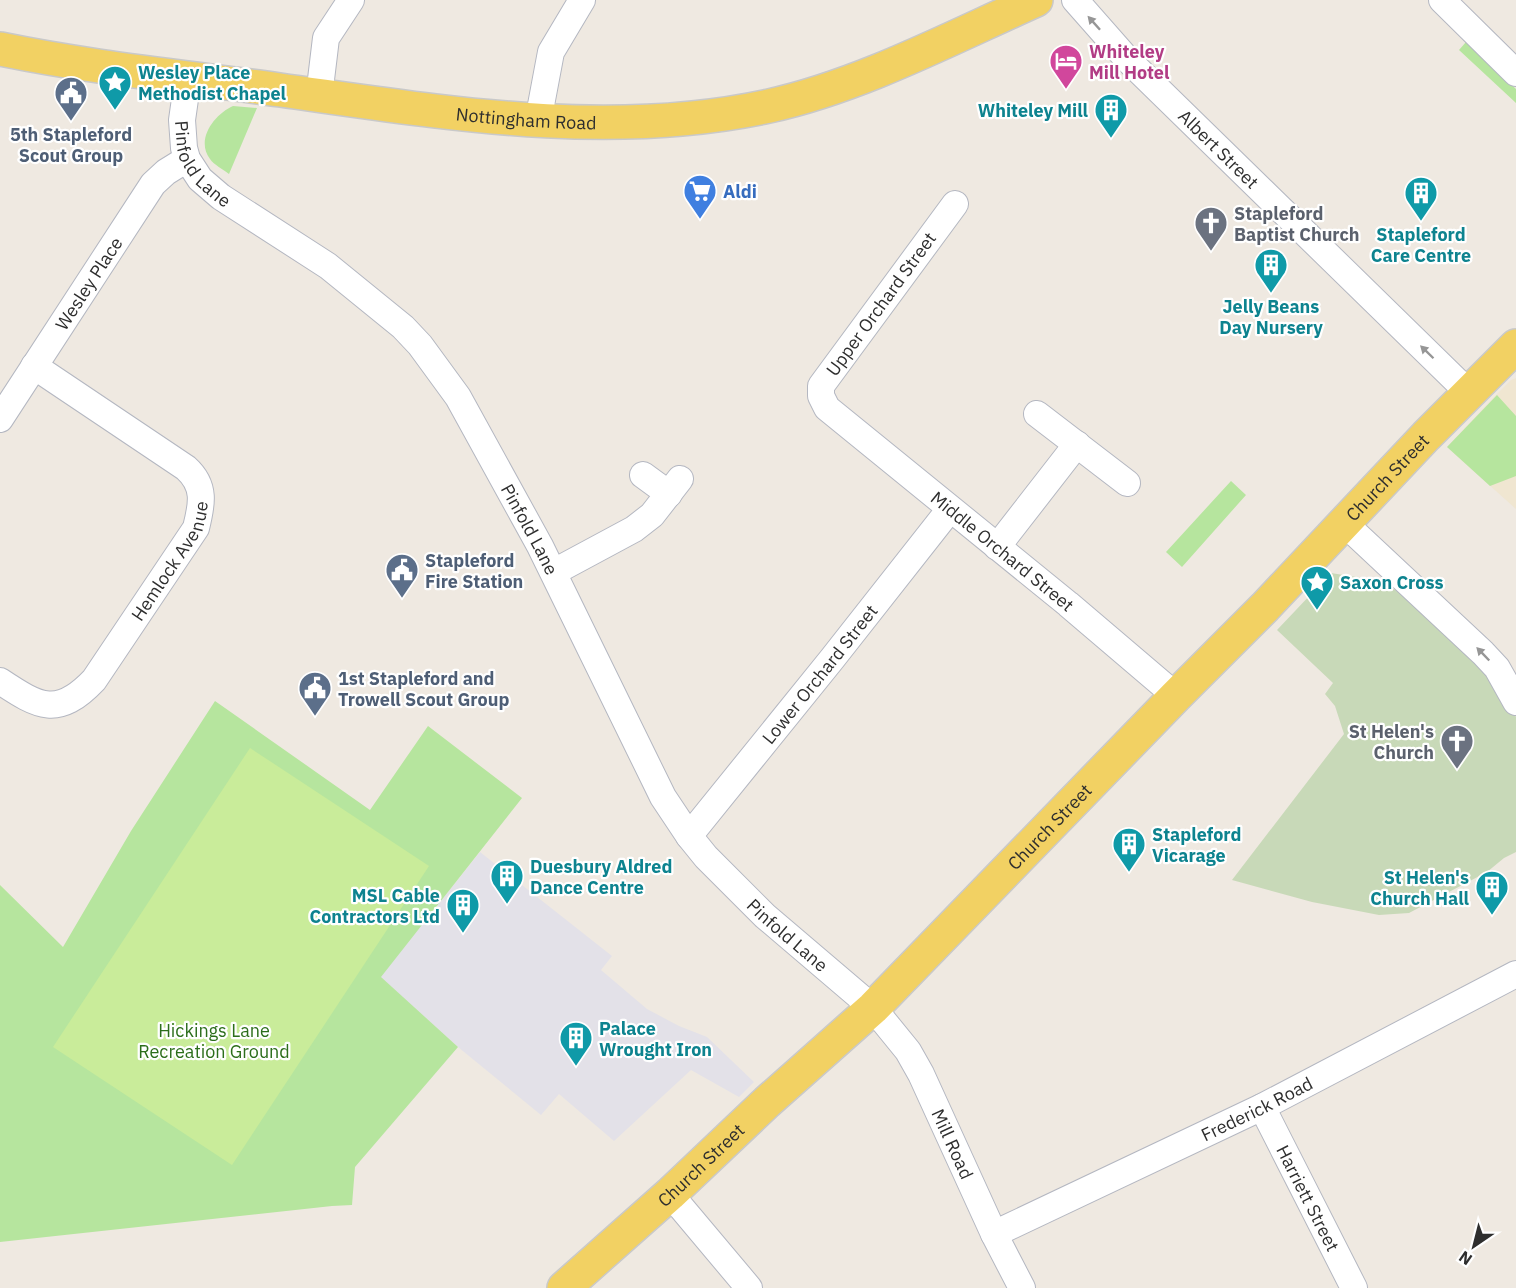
<svg xmlns="http://www.w3.org/2000/svg" width="1516" height="1288" font-family="'IBM Plex Sans',sans-serif">
<rect width="100%" height="100%" fill="#efe9e1"/>
<path fill="#e3e1e8" d="M480 852 612 956 601 970 647 1009 679 1026 707 1037 754 1082 739 1097 691 1070 614 1141 559 1094 541 1115 458 1047 380 977Z"/>
<path fill="#f0e6d1" d="M1516 378V509L1447 447 1495 396 1511 380Z"/>
<path fill="#b6e59e" d="M1466 42 1516 89V103L1459 50Z
M233 106 257 108 229 174C223 169 214 165 210 159 195 139 215 114 233 106Z
M1497 395 1516 416V476L1490 486 1447 447Z
M1231 481 1246 495 1182 567 1166 552Z
M215 701 370 810 428 726 522 798 381 977 458 1047 355 1167 352 1205 332 1206 0 1242V885L63 947 131 831Z"/>
<path fill="#c8d9b8" d="M1331 573 1381 581 1405 596 1497 681 1516 717V852L1504 858 1487 872 1409 913 1379 915 1312 902 1232 880 1344 734 1335 706 1325 694 1333 683 1277 630Z"/>
<path fill="#c9ec9a" d="M250 748 429 866 232 1165 53 1047Z"/>
<g fill="none" stroke-linecap="round" stroke-linejoin="round">
<g stroke="#b4b7c1" stroke-width="28">
<g id="minor">
<path id="s1" d="M1075 0 1127 59 1469 393"/>
<path d="M1442 0 1516 73"/>
<path id="s2" d="M188 78 182 120 184 148 187 159 200 179 221 197 328 266 403 327 420 345 458 397 540 546 663 797 689 836 706 857 765 916 873 1008 908 1051 921 1074 994 1234 1022 1288"/>
<path d="M319 96 326 38 351 0"/>
<path d="M538 121 551 52 582 0"/>
<path id="s3" d="M955 204 821 386V396L827 408 1068 604 1176 696"/>
<path d="M1037 414 1127 483"/>
<path id="s4" d="M0 419 153 184 166 172 187 159"/>
<path d="M643 475 669 494"/>
<path d="M1344 523 1483 653 1497 668 1516 702"/>
<path d="M997 547 1077 444"/>
<path d="M554 572 634 529 652 515 680 479"/>
<path id="s5" d="M0 681C39 707 58 718 94 680L196 528C202 504 206 486 186 468L34 366"/>
<path id="s6" d="M689 836 832 659 950 509"/>
<path id="s7" d="M1262 1107 1354 1288"/>
<path d="M670 1194 749 1288"/>
<path id="s8" d="M994 1234 1262 1107 1516 974"/>
</g>
</g>
<g stroke="#c9c9c9" stroke-width="36">
<g id="major">
<path id="s9" d="M0 49C92 68 186 77 280 90 441 112 607 141 769 106 860 86 951 38 1036 0"/>
<path id="s10" d="M564 1288 670 1194 767 1102 873 1008 1176 696 1265 607 1426 436 1516 346"/>
</g>
</g>
<use href="#minor" stroke="#fff" stroke-width="26"/>
<use href="#major" stroke="#f2d163" stroke-width="33"/>
</g>
<defs><path id="oneway-solid" d="M-6-.8H1V-3.2L6.5 0L1 3.2V.8H-6Z" transform="scale(1.5)"/></defs>
<g fill="#969696">
<use href="#oneway-solid" transform="translate(1094 23) rotate(-132)"/>
<use href="#oneway-solid" transform="translate(1427 352) rotate(-136)"/>
<use href="#oneway-solid" transform="translate(1483 654) rotate(-134)"/>
</g>
<defs>
<g id="hotel-pin" transform="scale(1.725)"><path d="M0 17L-7.5 6A9.5 9.5 0 1 1 7.5 6Z" fill="#d1479c" stroke="#fff"/><path d="M-6-4.5h1.5V1H6V5H4.5V3h-9V5H-6ZM-4 0a1.8 1.8 0 1 1 3.6 0ZM.5 0V-2.5h3Q6-2.5 6 0Z" fill="#fff"/></g>
<g id="sight-pin" transform="scale(1.725)"><path d="M0 17L-7.5 6A9.5 9.5 0 1 1 7.5 6Z" fill="#0f9aa8" stroke="#fff"/><path d="M0-6L1.8-2.2L6-1.7L2.9 1.2L3.7 5.4L0 3.3L-3.7 5.4L-2.9 1.2L-6-1.7L-1.8-2.2Z" fill="#fff"/></g>
<g id="civic-pin" transform="scale(1.725)"><path d="M0 17L-7.5 6A9.5 9.5 0 1 1 7.5 6Z" fill="#5c6f8a" stroke="#fff"/><path d="M-.6-6.5H3V-4.5H.6V-3L4-1V1h2V6H-6V1h2V-1L-.6-3ZM-1.2 2.5V6h2.4V2.5Z" fill="#fff"/></g>
<g id="building-pin" transform="scale(1.725)"><path d="M0 17L-7.5 6A9.5 9.5 0 1 1 7.5 6Z" fill="#0f9aa8" stroke="#fff"/><path d="M-4-6H4V6H1V3H-1V6H-4ZM-2.5-4.3h1.7v1.8h-1.7ZM.8-4.3h1.7v1.8H.8ZM-2.5-1h1.7V.8h-1.7ZM.8-1h1.7V.8H.8Z" fill="#fff"/></g>
<g id="supermarket-pin" transform="scale(1.725)"><path d="M0 17L-7.5 6A9.5 9.5 0 1 1 7.5 6Z" fill="#3f7fe0" stroke="#fff"/><path d="M-6-5.5h2.5l.6 2H6L4.5 2H-2.5L-4.4-4H-6ZM-1.5 3.2a1.3 1.3 0 1 0 .1 0ZM3 3.2a1.3 1.3 0 1 0 .1 0Z" fill="#fff"/></g>
<g id="church-pin" transform="scale(1.725)"><path d="M0 17L-7.5 6A9.5 9.5 0 1 1 7.5 6Z" fill="#6b7280" stroke="#fff"/><path d="M-1.2-6h2.4v3.5h3.3v2.4h-3.3V6h-2.4V-.1h-3.3v-2.4h3.3Z" fill="#fff"/></g>
</defs>
<g fill-rule="evenodd">
<use href="#hotel-pin" x="1066" y="61"/>
<use href="#sight-pin" x="115" y="82"/>
<use href="#civic-pin" x="71" y="93"/>
<use href="#building-pin" x="1111" y="110"/>
<use href="#supermarket-pin" x="700" y="191"/>
<use href="#building-pin" x="1421" y="193"/>
<use href="#church-pin" x="1211" y="223"/>
<use href="#building-pin" x="1271" y="265"/>
<use href="#civic-pin" x="402" y="570"/>
<use href="#sight-pin" x="1317" y="582"/>
<use href="#civic-pin" x="315" y="688"/>
<use href="#church-pin" x="1457" y="741"/>
<use href="#building-pin" x="1129" y="844"/>
<use href="#building-pin" x="507" y="876"/>
<use href="#building-pin" x="1492" y="887"/>
<use href="#building-pin" x="463" y="905"/>
<use href="#building-pin" x="576" y="1038"/>
</g>
<g text-anchor="middle" dominant-baseline="central" stroke-width="4.5" stroke-linejoin="round" paint-order="stroke">
<g font-size="18" font-weight="bold" fill="#b23c85" stroke="#fff" text-anchor="start">
<text x="1089" y="51">Whiteley<tspan x="1089" dy="21">Mill Hotel</tspan></text>
</g>
<g font-size="18" font-weight="bold" fill="#0d838f" stroke="#fff" text-anchor="start">
<text x="138" y="72">Wesley Place<tspan x="138" dy="21">Methodist Chapel</tspan></text>
<text x="1088" y="110" text-anchor="end">Whiteley Mill</text>
<text x="1421" y="234" text-anchor="middle">Stapleford<tspan x="1421" dy="21">Care Centre</tspan></text>
<text x="1271" y="306" text-anchor="middle">Jelly Beans<tspan x="1271" dy="21">Day Nursery</tspan></text>
<text x="1340" y="582">Saxon Cross</text>
<text x="1152" y="834">Stapleford<tspan x="1152" dy="21">Vicarage</tspan></text>
<text x="530" y="866">Duesbury Aldred<tspan x="530" dy="21">Dance Centre</tspan></text>
<text x="1469" y="877" text-anchor="end">St Helen's<tspan x="1469" dy="21">Church Hall</tspan></text>
<text x="440" y="895" text-anchor="end">MSL Cable<tspan x="440" dy="21">Contractors Ltd</tspan></text>
<text x="599" y="1028">Palace<tspan x="599" dy="21">Wrought Iron</tspan></text>
</g>
<g font-size="18" fill="#2e2e2e" stroke="#fff">
<text stroke="none"><textPath href="#s9" startOffset="531">Nottingham Road</textPath></text>
<text stroke="none"><textPath href="#s1" startOffset="207">Albert Street</textPath></text>
<text stroke="none"><textPath href="#s2" startOffset="93">Pinfold Lane</textPath></text>
<text stroke="none"><textPath href="#s4" startOffset="162">Wesley Place</textPath></text>
<text transform="translate(881 304) rotate(-54)">Upper Orchard Street</text>
<text stroke="none"><textPath href="#s10" startOffset="1156">Church Street</textPath></text>
<text stroke="none"><textPath href="#s2" startOffset="597">Pinfold Lane</textPath></text>
<text stroke="none"><textPath href="#s3" startOffset="476">Middle Orchard Street</textPath></text>
<text stroke="none"><textPath href="#s5" startOffset="250">Hemlock Avenue</textPath></text>
<text stroke="none"><textPath href="#s6" startOffset="208">Lower Orchard Street</textPath></text>
<text stroke="none"><textPath href="#s10" startOffset="670">Church Street</textPath></text>
<text stroke="none"><textPath href="#s2" startOffset="1083">Pinfold Lane</textPath></text>
<text stroke="none"><textPath href="#s8" startOffset="291">Frederick Road</textPath></text>
<text stroke="none"><textPath href="#s2" startOffset="1354">Mill Road</textPath></text>
<text stroke="none"><textPath href="#s10" startOffset="184">Church Street</textPath></text>
<text stroke="none"><textPath href="#s7" startOffset="102">Harriett Street</textPath></text>
</g>
<g font-size="18" font-weight="bold" fill="#4e5e75" stroke="#fff" text-anchor="start">
<text x="71" y="134" text-anchor="middle">5th Stapleford<tspan x="71" dy="21">Scout Group</tspan></text>
<text x="425" y="560">Stapleford<tspan x="425" dy="21">Fire Station</tspan></text>
<text x="338" y="678">1st Stapleford and<tspan x="338" dy="21">Trowell Scout Group</tspan></text>
</g>
<g font-size="18" font-weight="bold" fill="#366cbe" stroke="#fff" text-anchor="start">
<text x="723" y="191">Aldi</text>
</g>
<g font-size="18" font-weight="bold" fill="#5b616d" stroke="#fff" text-anchor="start">
<text x="1234" y="213">Stapleford<tspan x="1234" dy="21">Baptist Church</tspan></text>
<text x="1434" y="731" text-anchor="end">St Helen's<tspan x="1434" dy="21">Church</tspan></text>
</g>
<g font-size="18" fill="#2c6e1b" stroke="#fff">
<text x="214" y="1030">Hickings Lane<tspan x="214" dy="21">Recreation Ground</tspan></text>
</g>
</g>
<g transform="translate(1474 1246) rotate(215)" stroke="#ffffff" stroke-width="4.5" paint-order="stroke">
<path d="M0-4.5L10 22L0 15L-10 22Z" fill="#2e2e2e"/>
<text y="-9" font-size="16" font-weight="bold" text-anchor="middle" fill="#2e2e2e">N</text>
</g>
</svg>
